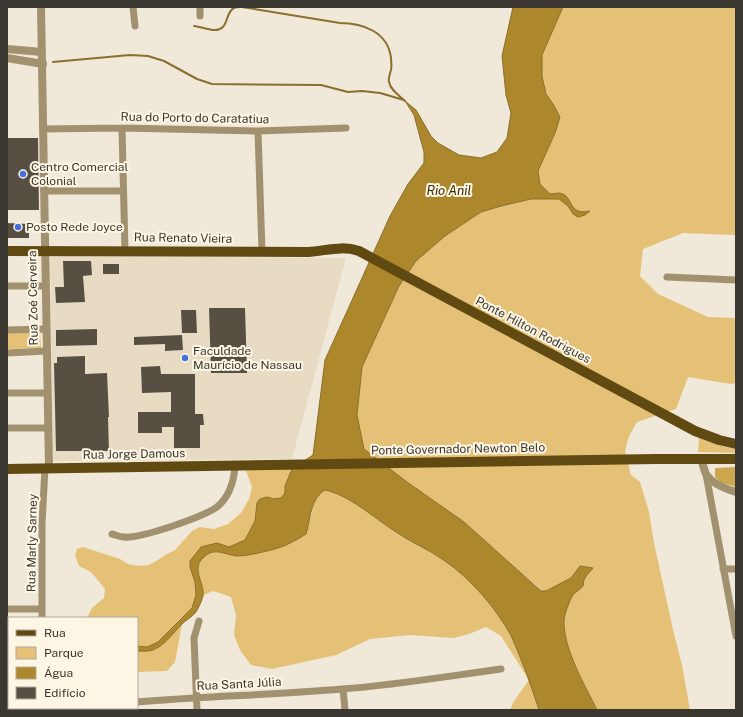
<svg xmlns="http://www.w3.org/2000/svg" width="743" height="717" font-family="'Public Sans',sans-serif">
<rect width="100%" height="100%" fill="#f0e8d8"/>
<path fill="#e7dbc4" d="M50 256 346 258 292 459 53 461Z"/>
<path fill="#e4c176" d="M563 7H736V235L683 233 643 249 640 276 658 294 708 317 736 318V383L731 384 688 377 676 409 637 422 629 436 625 451 631 475 640 482 649 512 654 543 674 634 682 665 690 710H597C584 683 559 645 565 614 566 609 570 599 573 595 576 591 580 590 582 586 584 584 584 580 585 578 587 574 590 571 593 568L580 566 571 578 546 591H542L464 522 407 482 364 449 357 415 362 367 399 286 416 261 445 236 481 212 501 206 531 199H559L568 206 573 214 578 217 585 215 588 211C568 216 574 195 560 193 557 193 553 194 550 194L540 184 538 171 555 133 553 104 546 94 542 76V55Z
M40 332 41 348 7 349V333Z
M699 438 725 447 736 449V453L698 452Z
M245 468 292 469 285 486V493L281 498 274 499 267 497 257 503 255 521 245 540 229 547 217 543 190 567 195 582 196 595 192 608 158 642 147 647 137 646V618H87L92 608 104 598 105 589 91 572 79 566 75 555 77 549 83 547 120 559 128 564 138 566 149 565 158 560 165 555 175 550 192 531 200 527 214 529 228 524 241 513 249 499 252 487Z
M325 490C349 495 375 518 395 532 411 543 430 550 445 561 471 579 496 608 510 636 522 660 531 685 539 710H510L514 701 529 680 501 636 486 627 469 634 454 638 410 635 370 639 336 655 272 669 251 665 240 650 234 635 236 615 231 597 213 591 203 595C198 574 191 549 224 552 228 553 231 555 236 555 246 557 287 548 295 541 300 536 306 527 309 521 316 508 308 501 325 490Z
M182 624 175 662 167 671 137 672V651L154 650 162 645Z"/>
<path fill="#cda750" d="M736 467V487L720 482 715 477V468Z"/>
<path fill="#ac872c" stroke="#8a6f2d" d="M513 7H563L542 55V76L546 94 553 104 560 117 555 133 538 171 540 184 550 194C553 194 556 193 559 193 575 195 566 216 590 211L585 215 578 217 573 214 568 206 559 199H531L501 206 481 212 445 236 416 261 399 286 362 367 357 415 364 449 407 482 464 522 541 591H546L571 578 580 566 593 568C590 572 586 575 584 580 583 583 584 583 583 586 580 590 576 591 573 595 570 599 568 606 566 611 556 637 586 687 597 710H539C531 685 522 660 511 636 496 608 471 579 445 561 429 549 409 542 393 530 373 517 349 495 325 490 310 499 311 518 306 534 294 542 282 548 267 551 258 553 247 556 237 556 225 555 214 546 203 558 191 569 205 584 203 596 202 600 198 609 196 612 192 617 186 620 182 624 173 633 166 644 155 649 150 652 142 651 137 651V646L147 647 158 642 192 608 196 595 195 582 190 567V561L201 547 217 543 229 547 245 540 255 521 257 503 260 499 267 497 274 499 281 498 285 493V486L292 469 313 455 325 360 390 216 408 184 424 163V152L414 115 405 101 416 110 431 136 438 143 459 155 481 158 497 152 507 138 511 113 506 95 502 56Z"/>
<g fill="none" stroke-linecap="round" stroke-linejoin="round">
<path stroke="#8a6f2d" stroke-width="2" d="M242 7 340 23C363 23 388 32 391 58 391 62 392 66 391 70 390 74 388 78 389 82 391 91 399 95 405 101
M194 26C200 27 207 29 213 30 230 31 224 13 234 8 236 7 238 7 240 7
M53 62 130 55 148 56 164 61 197 79 212 84 321 85 348 92 362 91 380 93 404 100
M45 710 49 708"/>
</g>
<path fill="#575042" d="M7 138H38L39 210H7Z
M7 223 29 224V238H7Z
M63 261H91L92 275 83 276 85 302 56 303 55 287H64Z
M103 264H119V274H103Z
M209 308H245L247 373H211Z
M181 310H196L197 333H182Z
M97 329V345L56 346V330Z
M182 335 183 350 165 351V344L134 345V337Z
M85 356V374L107 373 109 417H108L109 451H56L54 363H57V357Z
M160 366 161 374H195V414H203L204 425H200V448H174V427H162V433H138V412H171V392L142 393 141 367Z"/>
<g fill="none" stroke-linecap="round" stroke-linejoin="round">
<path stroke="#a1916f" stroke-width="7" d="M133 7 135 26
M200 7V16
M122 128 125 251
M43 129 122 128 258 131 346 128
M258 131 262 252
M44 191H123
M667 277 736 280
M7 286H45
M7 330 46 329
M7 353 46 351
M7 393H47
M7 428H48
M706 474 736 636
M112 534C116 535 120 537 124 537 140 539 203 517 217 507 229 497 234 481 235 466
M723 569H736
M7 609H42
M42 618V524L45 468
M343 689 345 710
M137 702C205 696 274 695 342 689 396 685 449 676 501 669
M63 708V710
M130 708 131 710
M197 710 194 638 199 621"/>
<path stroke="#a1916f" stroke-width="8" d="M41 7 49 468
M7 49 42 52
M7 58 43 64
M701 459C703 464 704 470 706 474 712 484 726 489 736 492"/>
<path stroke="#614a11" stroke-width="10" d="M7 251 308 252C326 251 341 245 359 251L695 431 719 440 736 444
M7 469 656 459H736"/>
</g>
<g fill="#456fe1" stroke="#fef6e5" stroke-width="1.5">
<circle cx="23" cy="174" r="4"/>
<circle cx="18" cy="227" r="4"/>
<circle cx="185" cy="358" r="4"/>
</g>
<g text-anchor="middle" dominant-baseline="central" stroke-width="4" stroke-linejoin="round" paint-order="stroke">
<g font-size="12" fill="#3a3730" stroke="#fef6e5">
<text transform="translate(195 118) rotate(1)">Rua do Porto do Caratatiua</text>
<text transform="translate(183 238) rotate(1)">Rua Renato Vieira</text>
<text transform="translate(33 298) rotate(-91)">Rua Zoé Cerveira</text>
<text transform="translate(533 330) rotate(28)">Ponte Hilton Rodrigues</text>
<text transform="translate(458 449) rotate(-1)">Ponte Governador Newton Belo</text>
<text transform="translate(134 454) rotate(-1)">Rua Jorge Damous</text>
<text transform="translate(32 543) rotate(-89)">Rua Marly Sarney</text>
<text transform="translate(239 684) rotate(-3)">Rua Santa Júlia</text>
</g>
<g font-size="12" fill="#3a3730" stroke="#fef6e5" text-anchor="start">
<text x="31" y="167">Centro Comercial<tspan x="31" dy="14">Colonial</tspan></text>
<text x="26" y="227">Posto Rede Joyce</text>
<text x="193" y="351">Faculdade<tspan x="193" dy="14">Maurício de Nassau</tspan></text>
</g>
<g font-size="13" font-style="italic" fill="#3b2b04" stroke="#fef6e5">
<text x="449" y="190">Rio Anil</text>
</g>
</g>
<rect width="743" height="717" fill="none" stroke="#3a3730" stroke-width="16"/>
<rect x="8" y="617" width="130" height="92" fill="#fef6e5" stroke="#b0aa9d"/>
<rect x="16" y="630" width="20" height="6" fill="#614a11" stroke="#b0aa9d"/>
<text x="44" y="637" font-size="12" fill="#3a3730">Rua</text>
<rect x="16" y="647" width="20" height="12" fill="#e4c176" stroke="#b0aa9d"/>
<text x="44" y="657" font-size="12" fill="#3a3730">Parque</text>
<rect x="16" y="667" width="20" height="12" fill="#ac872c" stroke="#b0aa9d"/>
<text x="44" y="677" font-size="12" fill="#3a3730">Água</text>
<rect x="16" y="687" width="20" height="12" fill="#575042" stroke="#b0aa9d"/>
<text x="44" y="697" font-size="12" fill="#3a3730">Edifício</text>
</svg>
